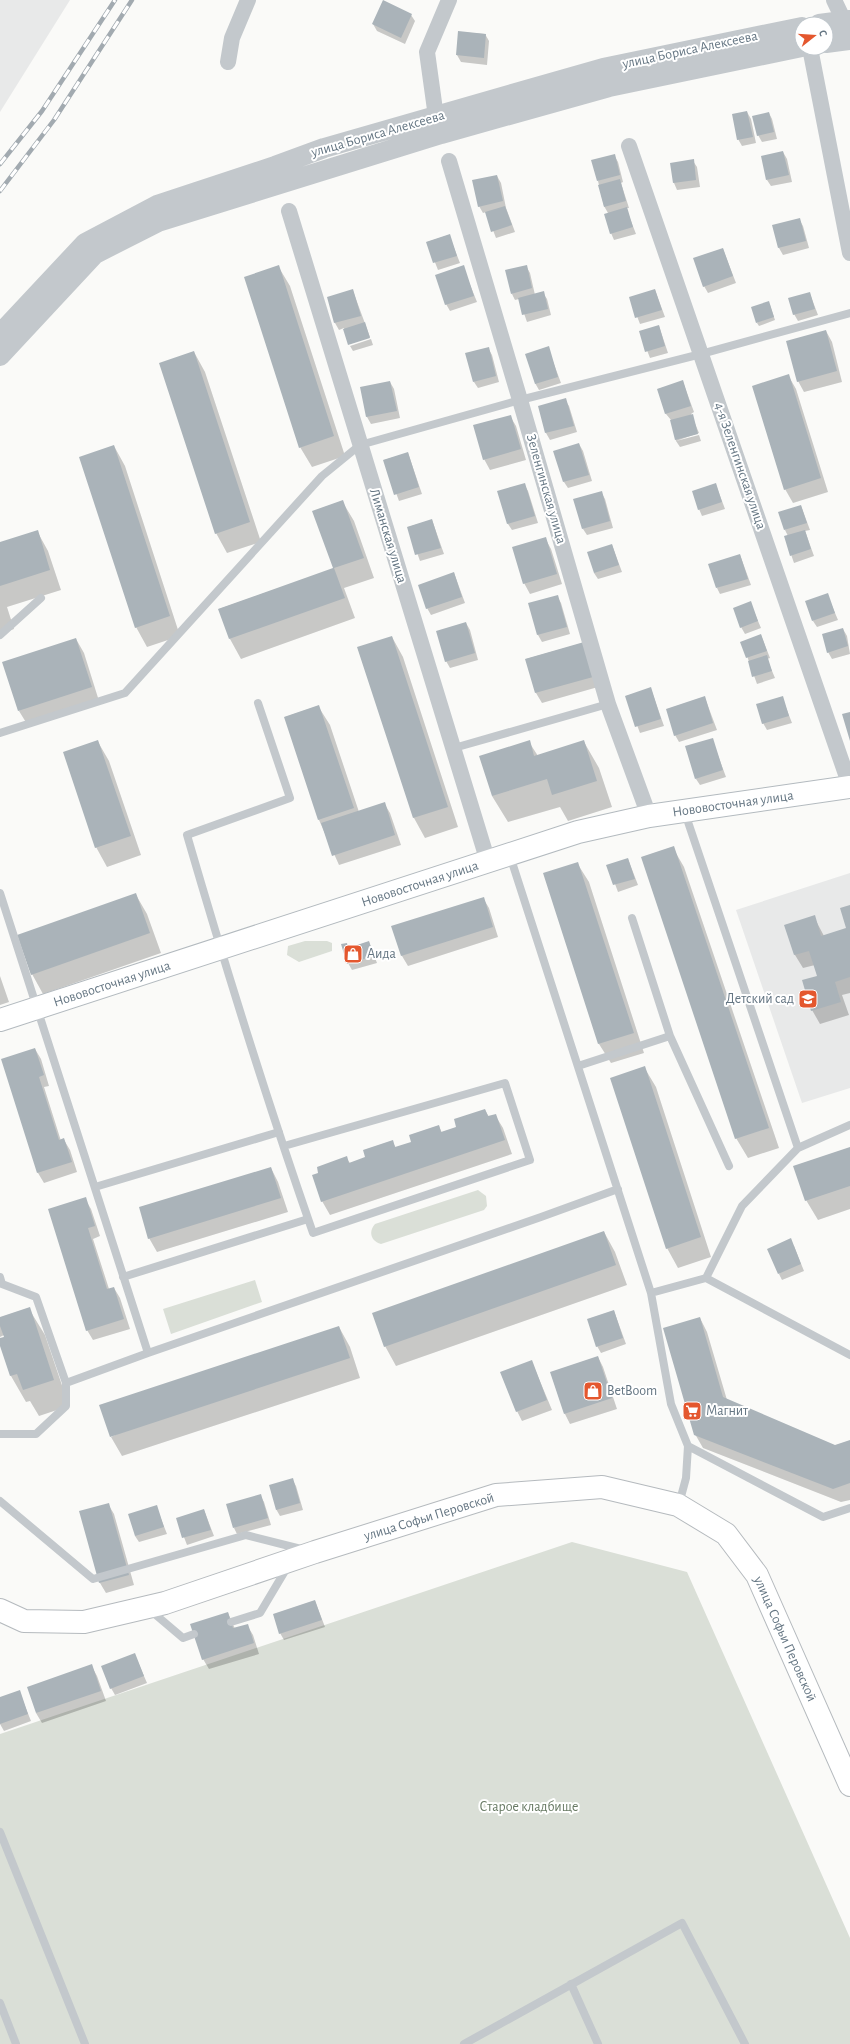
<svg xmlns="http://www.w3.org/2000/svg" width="850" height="2044" font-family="'Alegreya Sans',sans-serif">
<rect width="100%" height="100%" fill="#fafaf8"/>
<path fill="#e8e9e9" d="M0 0H70L0 112Z
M850 873V1088L802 1103 736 910Z"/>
<path fill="#dadfd7" d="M305 941H327L332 943V951L299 962 287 955 288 946Z
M478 1190 486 1196 487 1206 484 1210 381 1244C371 1241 368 1232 375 1224Z
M255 1280 262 1302 171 1334 163 1309Z
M572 1542 687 1572 850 1938V2044H0V1734Z"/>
<path fill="#0003" d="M411 15 415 21 405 44 377 31 373 24Z
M459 32 485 34 489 41 487 65 461 62 457 55Z
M747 112 751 119 756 143 742 146 738 139Z
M769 113 772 119 777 139 762 142 758 135Z
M783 152 787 159 792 182 771 186 767 180Z
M614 155 618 162 623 182 621 183 629 208H626L636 234 614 240 611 233 608 213 604 206 598 181Z
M693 161 697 167 700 187 677 190 674 183 671 164Z
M497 176 501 183 506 208 515 232 496 238 486 212 483 213 479 206Z
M799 219 803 226 809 248 783 255 779 248 773 226Z
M449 235 460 263 438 270 427 242Z
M723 249 736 283 708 293 704 286Z
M278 266 290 286 345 456 312 467 300 447Z
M526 266 530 273 535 295 543 293 547 299 551 315 527 322 519 299 515 300 512 294Z
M463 267 477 302 450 311 446 304Z
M655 290 665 317 640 324 630 298Z
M353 291 370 337 349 344 344 328 339 330 335 323 328 298Z
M810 294 818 315 798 321 794 314Z
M770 305 775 320 759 326 757 323Z
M659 326 668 353 650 358 640 332Z
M826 331 832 342 842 382 804 392 798 381Z
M371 339 373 345 353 351 350 346Z
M488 348 492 355 499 382 478 388 474 382Z
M548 348 561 383 539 390 535 383Z
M194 352 205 372 261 542 227 553 216 533Z
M788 375 796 389 828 492 793 503 785 489Z
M390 382 394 389 400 418 371 424 367 417 361 388Z
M683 382 694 412 691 414 699 433 676 441 671 420 666 414 658 389Z
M565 400 569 406 577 432 550 440 546 433 539 407Z
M510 416 516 426 526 460 490 470 484 459Z
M699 435 701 441 680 447 676 441Z
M579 444 583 451 592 481 568 488 564 482Z
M114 446 125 466 180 636 147 647 136 627Z
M408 453 422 494 399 501 384 460Z
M524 484 528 491 538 523 512 530 508 524 498 492Z
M716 485 725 509 702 516 699 509Z
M601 492 605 499 613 528 587 535 583 529Z
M342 501 354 521 374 578 344 588 355 618 241 659 230 639 219 609 334 569 314 511Z
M801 506 810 530 805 531 814 556 794 563 785 537 788 536 785 530Z
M432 520 444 554 420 561 408 527Z
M37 531 48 551 61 590 7 607 14 629 0 634V543Z
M545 538 551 549 562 584 530 594 524 583Z
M612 545 622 572 598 579 594 573Z
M740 555 751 585 720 594 717 588Z
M454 573 465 603 431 615 427 608Z
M827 594 838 620 817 627 813 621Z
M557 596 561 603 570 634 542 642 538 635 529 604Z
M750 602 761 628 745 634 741 627Z
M466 623 470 630 478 660 450 668 446 661Z
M843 629 847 636 850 654 832 659 828 652Z
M761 635 770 658 767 659 775 678 757 684 742 642Z
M392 637 403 657 458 827 425 838 414 818 358 648Z
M76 639 84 653 99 701 27 724 19 711Z
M583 643 598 687 542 703 536 693 526 659Z
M651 689 664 726 640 733 626 696Z
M782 697 792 723 767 730 763 723Z
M705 698 717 730 679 742 675 735Z
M318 706 330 725 359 812 384 803 390 813 401 845 339 865 319 820 285 717Z
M712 739 726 777 700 785 696 779Z
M98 742 109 761 141 855 107 867 96 847Z
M529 742 538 756 584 742 599 768 612 807 568 821 560 807 508 822 492 796Z
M673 848 684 867 779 1148 748 1158 736 1138Z
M628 859 638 885 618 892 608 865Z
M577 863 589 882 644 1053 611 1063 599 1044 544 874Z
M136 895 147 914 161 953 43 994 32 974Z
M483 898 489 908 498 937 408 966 402 956 393 927Z
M850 906V993L842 995 849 1015 820 1024 812 1010 819 976 815 965 803 968 795 955 786 925 814 917 824 936 848 929Z
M369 942 377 963 352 970 348 963 346 944 349 948Z
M0 976 9 1002 0 1005Z
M35 1049 41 1059 49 1086 44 1087 61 1141 64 1140 70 1150 77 1172 44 1183 38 1173Z
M644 1067 656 1087 711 1257 678 1268 667 1248Z
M485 1110 489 1117 495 1115 503 1128 512 1154 330 1215 322 1201 346 1158 350 1163 366 1158 392 1141 396 1148 413 1143 439 1126 442 1133 458 1127Z
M850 1148V1209L818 1220 806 1200Z
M271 1168 278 1182 288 1212 157 1252 149 1238Z
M85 1199 91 1209 100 1236 93 1239 109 1289 114 1288 120 1298 130 1329 93 1340 87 1330Z
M604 1232 615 1252 627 1285 396 1366 385 1346Z
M794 1246 804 1271 782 1280 779 1274Z
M29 1309 45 1335 69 1406 39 1416 30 1401 26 1402 11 1376 0 1343V1339L5 1337 4 1335 0 1337V1319Z
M614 1311 626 1344 601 1353 597 1346Z
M700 1318 707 1332 727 1400 834 1446 850 1441V1500L841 1502 703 1448 695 1434Z
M339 1327 350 1347 360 1378 122 1456 111 1437Z
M598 1357 603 1367 617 1409 570 1424 565 1414 551 1373Z
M532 1362 552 1410 522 1421 517 1411Z
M292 1479 296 1486 303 1510 280 1516 276 1509Z
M260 1495 264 1502 271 1525 237 1534 234 1528Z
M108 1504 114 1514 134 1585 106 1593 100 1583Z
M156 1506 167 1534 139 1542 135 1536Z
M204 1510 214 1536 187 1545 177 1519Z
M315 1601 325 1627 284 1640 280 1633Z
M228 1613 235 1629 247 1625 253 1635 259 1654 209 1669 203 1659Z
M135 1655 147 1683 115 1695 111 1688Z
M91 1665 97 1676 106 1701 42 1723 36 1713Z
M19 1691 31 1721 4 1731 0 1724V1698Z"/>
<path fill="#aab3b9" d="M383 0 412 14 401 38 372 24Z
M458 31 486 34 484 58 456 55Z
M747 111 753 137 737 140 732 114Z
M769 112 774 132 757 136 752 116Z
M783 151 789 175 766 180 761 156Z
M615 154 620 175 597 181 591 160Z
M694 159 696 180 673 183 670 163Z
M497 175 503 201 478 207 472 180Z
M620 179 626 201 604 207 598 185Z
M505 206 512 225 491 232 485 212Z
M627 207 633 227 610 234 604 214Z
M800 218 806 241 778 248 772 225Z
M450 234 457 256 433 263 426 242Z
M723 248 733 276 703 287 693 258Z
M279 265 334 436 299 448 244 277Z
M464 265 474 296 445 305 435 275Z
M527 265 532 288 511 294 505 270Z
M353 289 361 316 334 323 327 297Z
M655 289 662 310 635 318 629 297Z
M544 291 548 309 522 315 518 298Z
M810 292 815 309 793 315 788 298Z
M769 301 774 317 756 323 751 307Z
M365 322 370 338 348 345 343 329Z
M659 325 665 346 645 352 639 331Z
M826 330 837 371 797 382 786 341Z
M549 346 558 377 535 384 525 354Z
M489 347 496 376 473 382 465 353Z
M194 351 250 522 215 534 159 363Z
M789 374 821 478 784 490 752 386Z
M683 380 691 406 665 414 657 389Z
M390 381 397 411 366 417 360 387Z
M566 398 574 426 545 433 538 406Z
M693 414 698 434 675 440 670 420Z
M511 415 521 449 483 460 473 425Z
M579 443 589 475 563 482 553 451Z
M114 445 170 616 135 628 79 457Z
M408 452 419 487 394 495 383 460Z
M525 483 535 516 507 524 497 491Z
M716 483 722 502 698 510 692 491Z
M602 491 610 521 582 529 573 499Z
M343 500 364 558 334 568 345 598 229 639 218 609 333 568 312 511Z
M801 505 807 523 784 530 778 512Z
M432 519 441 548 415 555 407 527Z
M38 530 50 570 0 586V542Z
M805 530 811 549 790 556 784 536Z
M546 537 557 574 523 584 512 547Z
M612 544 619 565 594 573 587 552Z
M740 554 748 579 716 588 708 564Z
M454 572 462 597 426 609 418 585Z
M828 593 835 613 812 621 805 601Z
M558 595 567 627 537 635 528 603Z
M751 601 758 621 740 628 733 608Z
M466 622 475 653 445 662 436 631Z
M843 628 848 646 827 653 822 634Z
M761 634 767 651 746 658 740 642Z
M392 636 448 807 413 818 357 647Z
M76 638 92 687 18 711 2 662Z
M584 642 593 677 535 693 525 659Z
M767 655 772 671 752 677 748 661Z
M651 687 661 719 635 727 625 696Z
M705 696 713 723 674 736 666 709Z
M783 696 789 716 762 724 756 704Z
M319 705 354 808 318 820 284 717Z
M850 712V741L842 714Z
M713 738 723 770 695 779 685 746Z
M98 740 131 836 95 848 63 752Z
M530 740 534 756 584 740 597 781 552 795 547 779 492 796 479 756Z
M385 802 395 835 332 856 321 823Z
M674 846 769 1128 735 1139 641 857Z
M628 858 635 879 613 885 606 865Z
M578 862 634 1033 598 1044 543 873Z
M136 893 150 933 31 975 17 935Z
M484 897 493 927 401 956 391 926Z
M850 905V977L835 982 841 1002 811 1011 802 980 817 976 809 951 794 955 784 925 815 915 821 936 846 928 840 908Z
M369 941 374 956 347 964 341 944 347 943 348 948Z
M35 1048 44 1075 39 1077 59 1140 64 1138 72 1162 37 1173 1 1059Z
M645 1066 701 1237 666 1249 610 1078Z
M485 1109 488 1116 496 1114 505 1140 321 1202 312 1175 318 1173 317 1167 347 1156 349 1163 365 1157 363 1150 393 1140 395 1147 411 1142 409 1135 439 1125 441 1132 456 1127 454 1119Z
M850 1147V1186L805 1201 793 1166Z
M271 1167 281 1198 148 1239 139 1207Z
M86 1197 95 1226 88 1228 107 1289 114 1287 124 1319 86 1331 48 1209Z
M604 1231 616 1265 384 1347 372 1313Z
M791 1238 801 1264 778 1274 767 1249Z
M30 1307 54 1380 23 1390 17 1374 10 1376 0 1346V1338L4 1337 0 1326V1317Z
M614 1310 623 1338 596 1347 587 1319Z
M700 1317 723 1397 835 1445 850 1440V1483L833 1489 694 1435 663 1328Z
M339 1326 350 1358 110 1437 99 1405Z
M598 1356 612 1398 564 1414 550 1372Z
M532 1360 547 1400 516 1412 500 1372Z
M293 1478 300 1503 276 1510 269 1485Z
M261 1494 268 1518 233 1528 226 1504Z
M109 1503 129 1575 99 1583 79 1511Z
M157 1505 164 1527 135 1536 128 1514Z
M204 1509 211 1530 182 1538 176 1518Z
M315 1600 322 1620 279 1634 273 1614Z
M228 1612 233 1628 248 1624 254 1643 202 1660 190 1624Z
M135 1653 144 1676 110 1689 101 1666Z
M92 1664 101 1691 36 1713 27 1687Z
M20 1690 28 1714 0 1724V1697Z"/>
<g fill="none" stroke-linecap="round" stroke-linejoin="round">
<g stroke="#b3babf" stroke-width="24">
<path id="secondary" d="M0 1020 578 832 649 816 850 787"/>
</g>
<g stroke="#b5babe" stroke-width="24">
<path id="primary" d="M0 1610 24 1621 84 1622 165 1603 315 1552 496 1495 602 1487 678 1505 726 1534 757 1575 850 1785"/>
</g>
<path stroke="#c3c8cc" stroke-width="8" d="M0 635 41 598
M258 703 290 798 187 835C226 969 267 1101 313 1233L530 1160 505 1083 284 1146
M0 733 125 693 322 476 360 445 520 400 701 354 850 313
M454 748 608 704
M685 813 798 1148 742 1206 706 1278
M510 856 651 1293
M0 893 148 1353 541 1217 618 1189
M632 918 670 1036 729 1166
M578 1066 670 1036
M798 1148 850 1125
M95 1187 279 1132
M0 1277 2 1284 36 1297 66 1383V1406L36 1434H0
M123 1277 308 1219
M66 1383 148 1353
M688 1446 671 1404 651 1293 706 1278 850 1355
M0 1501 93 1579 246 1535 305 1550
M679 1504 686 1478 688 1446 823 1517 850 1508
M150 1610 183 1638 194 1634
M231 1622 260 1613 288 1566
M0 1832 85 2044
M571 1984 598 2044
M0 2003 16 2044
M464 2044 682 1923 745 2044"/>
<path stroke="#c3c8cc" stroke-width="16" d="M834 0 844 21
M810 48 850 253
M228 62 232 38 248 0
M436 117 427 52 449 0
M629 146 850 786
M449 161 520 400 608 704 649 816
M289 211 488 862"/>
<path stroke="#c3c8cc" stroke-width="20" d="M819 24 850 20
M826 43 850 40
M0 334 85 243 157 205 275 166 324 148 603 68 802 27
M0 356 95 254 158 222 441 134 609 87 802 47"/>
<use href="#secondary" stroke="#fff" stroke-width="22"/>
<use href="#primary" stroke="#fff" stroke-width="22"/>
<g stroke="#a2aab0" stroke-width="4.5">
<path id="rail" d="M0 164 42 111 115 0
M0 191 54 120 132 0"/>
</g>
<use href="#rail" stroke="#fff" stroke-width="3" stroke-dasharray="9" stroke-linecap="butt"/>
</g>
<defs>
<g id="shop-square" transform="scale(1)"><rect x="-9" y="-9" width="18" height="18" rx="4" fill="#e4572e" stroke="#fff"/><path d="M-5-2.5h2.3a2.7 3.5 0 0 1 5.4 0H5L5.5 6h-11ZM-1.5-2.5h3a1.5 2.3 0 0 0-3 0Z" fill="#fff"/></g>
<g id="school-square" transform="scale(1)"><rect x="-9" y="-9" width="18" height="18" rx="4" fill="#e4572e" stroke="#fff"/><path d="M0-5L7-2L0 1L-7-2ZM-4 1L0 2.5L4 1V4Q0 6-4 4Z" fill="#fff"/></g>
<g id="supermarket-square" transform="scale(1)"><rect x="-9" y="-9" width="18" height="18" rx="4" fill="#e4572e" stroke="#fff"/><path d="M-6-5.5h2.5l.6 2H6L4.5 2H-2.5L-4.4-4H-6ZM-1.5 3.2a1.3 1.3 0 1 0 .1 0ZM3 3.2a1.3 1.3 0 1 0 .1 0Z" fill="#fff"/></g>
</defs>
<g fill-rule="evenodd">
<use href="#shop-square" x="353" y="954"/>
<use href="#school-square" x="808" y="999"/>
<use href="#shop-square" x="593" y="1391"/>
<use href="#supermarket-square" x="692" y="1411"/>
</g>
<g text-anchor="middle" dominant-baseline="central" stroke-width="4" stroke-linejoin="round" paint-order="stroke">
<g font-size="14" fill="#657683" stroke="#fff">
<text transform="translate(690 50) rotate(-12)">улица Бориса Алексеева</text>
<text transform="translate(378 134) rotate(-16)">улица Бориса Алексеева</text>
<text transform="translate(740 466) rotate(71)">4-я Зеленгинская улица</text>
<text transform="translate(546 489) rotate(74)">Зеленгинская улица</text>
<text transform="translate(388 536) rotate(73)">Лиманская улица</text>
<text transform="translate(733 804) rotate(-8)">Нововосточная улица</text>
<text transform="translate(420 884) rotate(-18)">Нововосточная улица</text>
<text transform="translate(112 984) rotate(-18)">Нововосточная улица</text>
<text transform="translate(429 1517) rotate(-17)">улица Софьи Перовской</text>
<text transform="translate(785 1639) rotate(66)">улица Софьи Перовской</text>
</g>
<g font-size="14" fill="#657683" stroke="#fff" text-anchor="start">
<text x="367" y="954">Аида</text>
<text x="794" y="999" text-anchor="end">Детский сад</text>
<text x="607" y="1391">BetBoom</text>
<text x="706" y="1411">Магнит</text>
</g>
<g font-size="14" fill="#687a64" stroke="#fff">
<text x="529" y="1807">Старое кладбище</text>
</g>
</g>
<g transform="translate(814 36) rotate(73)"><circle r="19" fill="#ffffff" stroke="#c1c8cd"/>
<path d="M0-3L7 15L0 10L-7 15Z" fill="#e4572e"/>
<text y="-6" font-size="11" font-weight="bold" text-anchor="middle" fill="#657683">С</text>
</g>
</svg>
